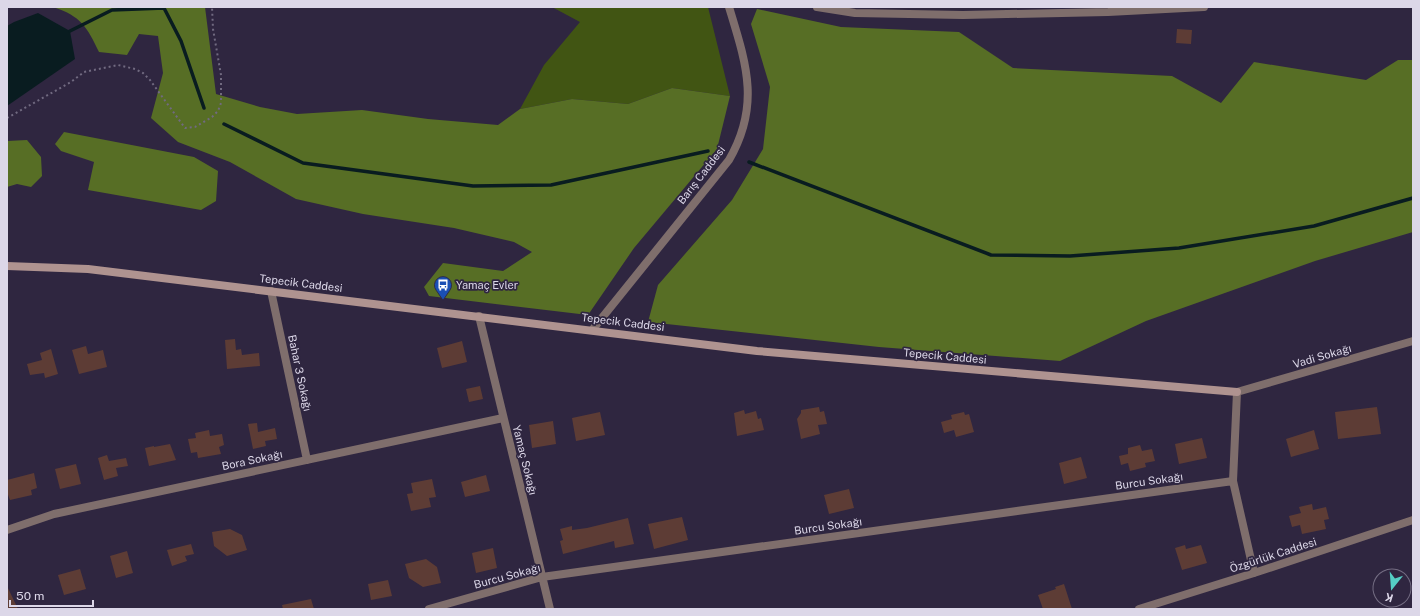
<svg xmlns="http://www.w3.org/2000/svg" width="1420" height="616" font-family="'Public Sans',sans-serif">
<rect width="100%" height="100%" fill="#2f2640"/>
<path fill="#415513" d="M552 7H708L730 96 672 88 628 104 572 99 520 109 544 65 580 22Z"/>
<path fill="#576e25" d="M53 7H205L216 94 260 107 297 114 362 110 428 119 498 125 520 109 572 99 628 104 672 88 730 96 717 149 634 248 588 315 429 296 424 287 443 263 503 271 532 252 514 242 454 228 363 214 296 199 230 162 178 142 151 118 163 73 158 36 139 34 127 55 99 52C87 27 81 16 53 7Z
M757 9 841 27 959 32 1013 68 1172 76 1221 103 1254 62 1366 80 1398 60H1413V232L1315 261 1146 321 1060 361 879 347 648 322 658 285 732 200 763 149 770 87 751 24Z
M64 132 194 157 218 171 216 201 201 210 88 190 94 162 61 151 55 144Z
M27 140 41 157 42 176 31 187 17 184 7 187V141Z"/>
<path fill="#091c20" d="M38 13 70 31 75 59 7 106V26L14 22Z"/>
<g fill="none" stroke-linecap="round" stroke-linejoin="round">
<path stroke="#091c20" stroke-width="3.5" d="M70 31 112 10 164 8 181 41 204 108
M224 124 303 163 473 186 551 185 708 151
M749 162 991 255 1070 256 1179 248 1314 226 1413 198"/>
</g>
<path fill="#5d3c35" d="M1177 29 1192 30 1191 44 1176 43Z
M235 339 236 350 241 349 242 355 259 353 260 366 227 369 225 340Z
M462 341 467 362 442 368 437 348Z
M86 346 88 354 103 350 107 367 79 374 72 350Z
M51 349 58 374 45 378 44 373 30 375 27 364 42 360 40 353Z
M480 386 483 399 469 402 466 389Z
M819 407 820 412 824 411 827 424 818 425 820 434 801 439 797 419 801 413V410Z
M1377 407 1381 434 1338 439 1335 412Z
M744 410 745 414 756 411 758 419 761 418 764 430 737 436 734 413Z
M600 412 605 435 576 441 572 418Z
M964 412 965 415 969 414 974 432 956 437 954 430 944 433 941 422 952 419 951 415Z
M553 421 556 444 532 448 529 425Z
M257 423 258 432 275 428 277 439 265 441 266 446 253 449 248 424Z
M209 430 210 436 222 434 224 445 219 447 221 454 198 458 197 452 191 453 188 439 196 438 195 433Z
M1314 430 1319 449 1291 457 1286 439Z
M1202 438 1207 458 1179 464 1175 444Z
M170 444 176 460 149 466 145 448 154 446V447Z
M1140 445 1142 451 1152 449 1155 461 1145 463 1146 467 1130 471 1128 463 1121 465 1119 456 1128 454V448Z
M107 455 109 461 126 458 128 466 116 468 118 476 104 480 98 458Z
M1081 457 1087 478 1064 484 1059 463Z
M76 464 81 484 60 489 55 469Z
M34 473 37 488 31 490 32 495 10 500 7 492V480Z
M486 475 490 491 465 497 461 482Z
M432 479 436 497 429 498 431 507 411 511 407 494 413 493 411 483Z
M849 489 854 508 829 514 824 495Z
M1312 504 1313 510 1326 507 1329 519 1324 520 1326 529 1302 534 1300 525 1292 527 1289 516 1301 513 1299 507Z
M682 517 688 540 654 549 648 524Z
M628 518 634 544 615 548 614 541 563 554 560 541 563 540 560 529 572 526V530L587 528Z
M230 529 242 535 247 550 227 556 214 546 212 532Z
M191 544 194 554 185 556 187 561 172 566 167 550Z
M1185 545 1186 549 1201 545 1207 563 1182 570 1175 548Z
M493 548 497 568 476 573 472 553Z
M127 551 133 573 116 578 110 556Z
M426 559 437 567 441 583 423 587 409 578 405 564Z
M80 569 86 589 64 595 58 575Z
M388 580 392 596 371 600 368 584Z
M1064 584 1072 609H1043L1038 595 1056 589 1055 587Z
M7 586 18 609H7Z
M311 599 314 609H283L282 605Z"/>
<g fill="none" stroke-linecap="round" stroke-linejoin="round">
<path stroke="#716a80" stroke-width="2" stroke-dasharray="2 3" stroke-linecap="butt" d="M7 118 71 82 84 72 118 65 135 69 143 73 150 80 185 128 195 127 212 117 218 111 221 103V75L213 29 212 7"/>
<path stroke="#7f6e6c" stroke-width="8" d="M817 7 855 13 963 15 1108 12 1204 7
M271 291 307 460
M479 316 550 609
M593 329 729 160C761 105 746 63 729 7
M7 530 54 514 503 418
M1254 573 1233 481 1237 392 1413 341
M429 609 542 577 1233 481
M1139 609 1254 573 1413 520"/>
<path stroke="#af9390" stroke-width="8" d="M7 266 88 269 757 351 1237 392"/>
</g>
<defs>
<g id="bus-pin" transform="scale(0.9)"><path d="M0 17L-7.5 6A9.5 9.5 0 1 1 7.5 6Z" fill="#1a4fb4" stroke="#2f2640"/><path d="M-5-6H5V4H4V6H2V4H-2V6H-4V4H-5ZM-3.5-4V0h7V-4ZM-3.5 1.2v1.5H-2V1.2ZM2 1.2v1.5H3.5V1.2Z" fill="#fff"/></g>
</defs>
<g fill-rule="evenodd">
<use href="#bus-pin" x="443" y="285"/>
</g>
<g text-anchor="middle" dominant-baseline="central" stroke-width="3.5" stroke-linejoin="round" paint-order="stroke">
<g font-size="11" fill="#dcd7e8" stroke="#2f2640">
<text transform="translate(701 175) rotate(-52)">Barış Caddesi</text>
<text transform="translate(301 283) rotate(7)">Tepecik Caddesi</text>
<text transform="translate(623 322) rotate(7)">Tepecik Caddesi</text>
<text transform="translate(945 356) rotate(5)">Tepecik Caddesi</text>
<text transform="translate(1322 356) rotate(-16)">Vadi Sokağı</text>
<text transform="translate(300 373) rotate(78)">Bahar 3 Sokağı</text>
<text transform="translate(252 460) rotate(-12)">Bora Sokağı</text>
<text transform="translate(525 460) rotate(76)">Yamaç Sokağı</text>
<text transform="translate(1149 481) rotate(-8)">Burcu Sokağı</text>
<text transform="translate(828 526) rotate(-8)">Burcu Sokağı</text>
<text transform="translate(1273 555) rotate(-18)">Özgürlük Caddesi</text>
<text transform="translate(507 576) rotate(-15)">Burcu Sokağı</text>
</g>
<g font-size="11" fill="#dcd7e8" stroke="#2f2640" text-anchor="start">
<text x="456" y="285">Yamaç Evler</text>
</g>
</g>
<rect width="1420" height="616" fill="none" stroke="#dcd7e8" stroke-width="16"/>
<g transform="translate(1392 588) rotate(197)"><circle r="19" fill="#2f2640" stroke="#746d83"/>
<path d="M0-3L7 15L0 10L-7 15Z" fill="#55cec5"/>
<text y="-6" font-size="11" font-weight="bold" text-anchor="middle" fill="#dcd7e8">K</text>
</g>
<path d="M10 600v6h83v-6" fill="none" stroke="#dcd7e8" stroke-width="2"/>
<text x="16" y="600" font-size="12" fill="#dcd7e8" stroke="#2f2640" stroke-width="3" paint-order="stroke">50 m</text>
</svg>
